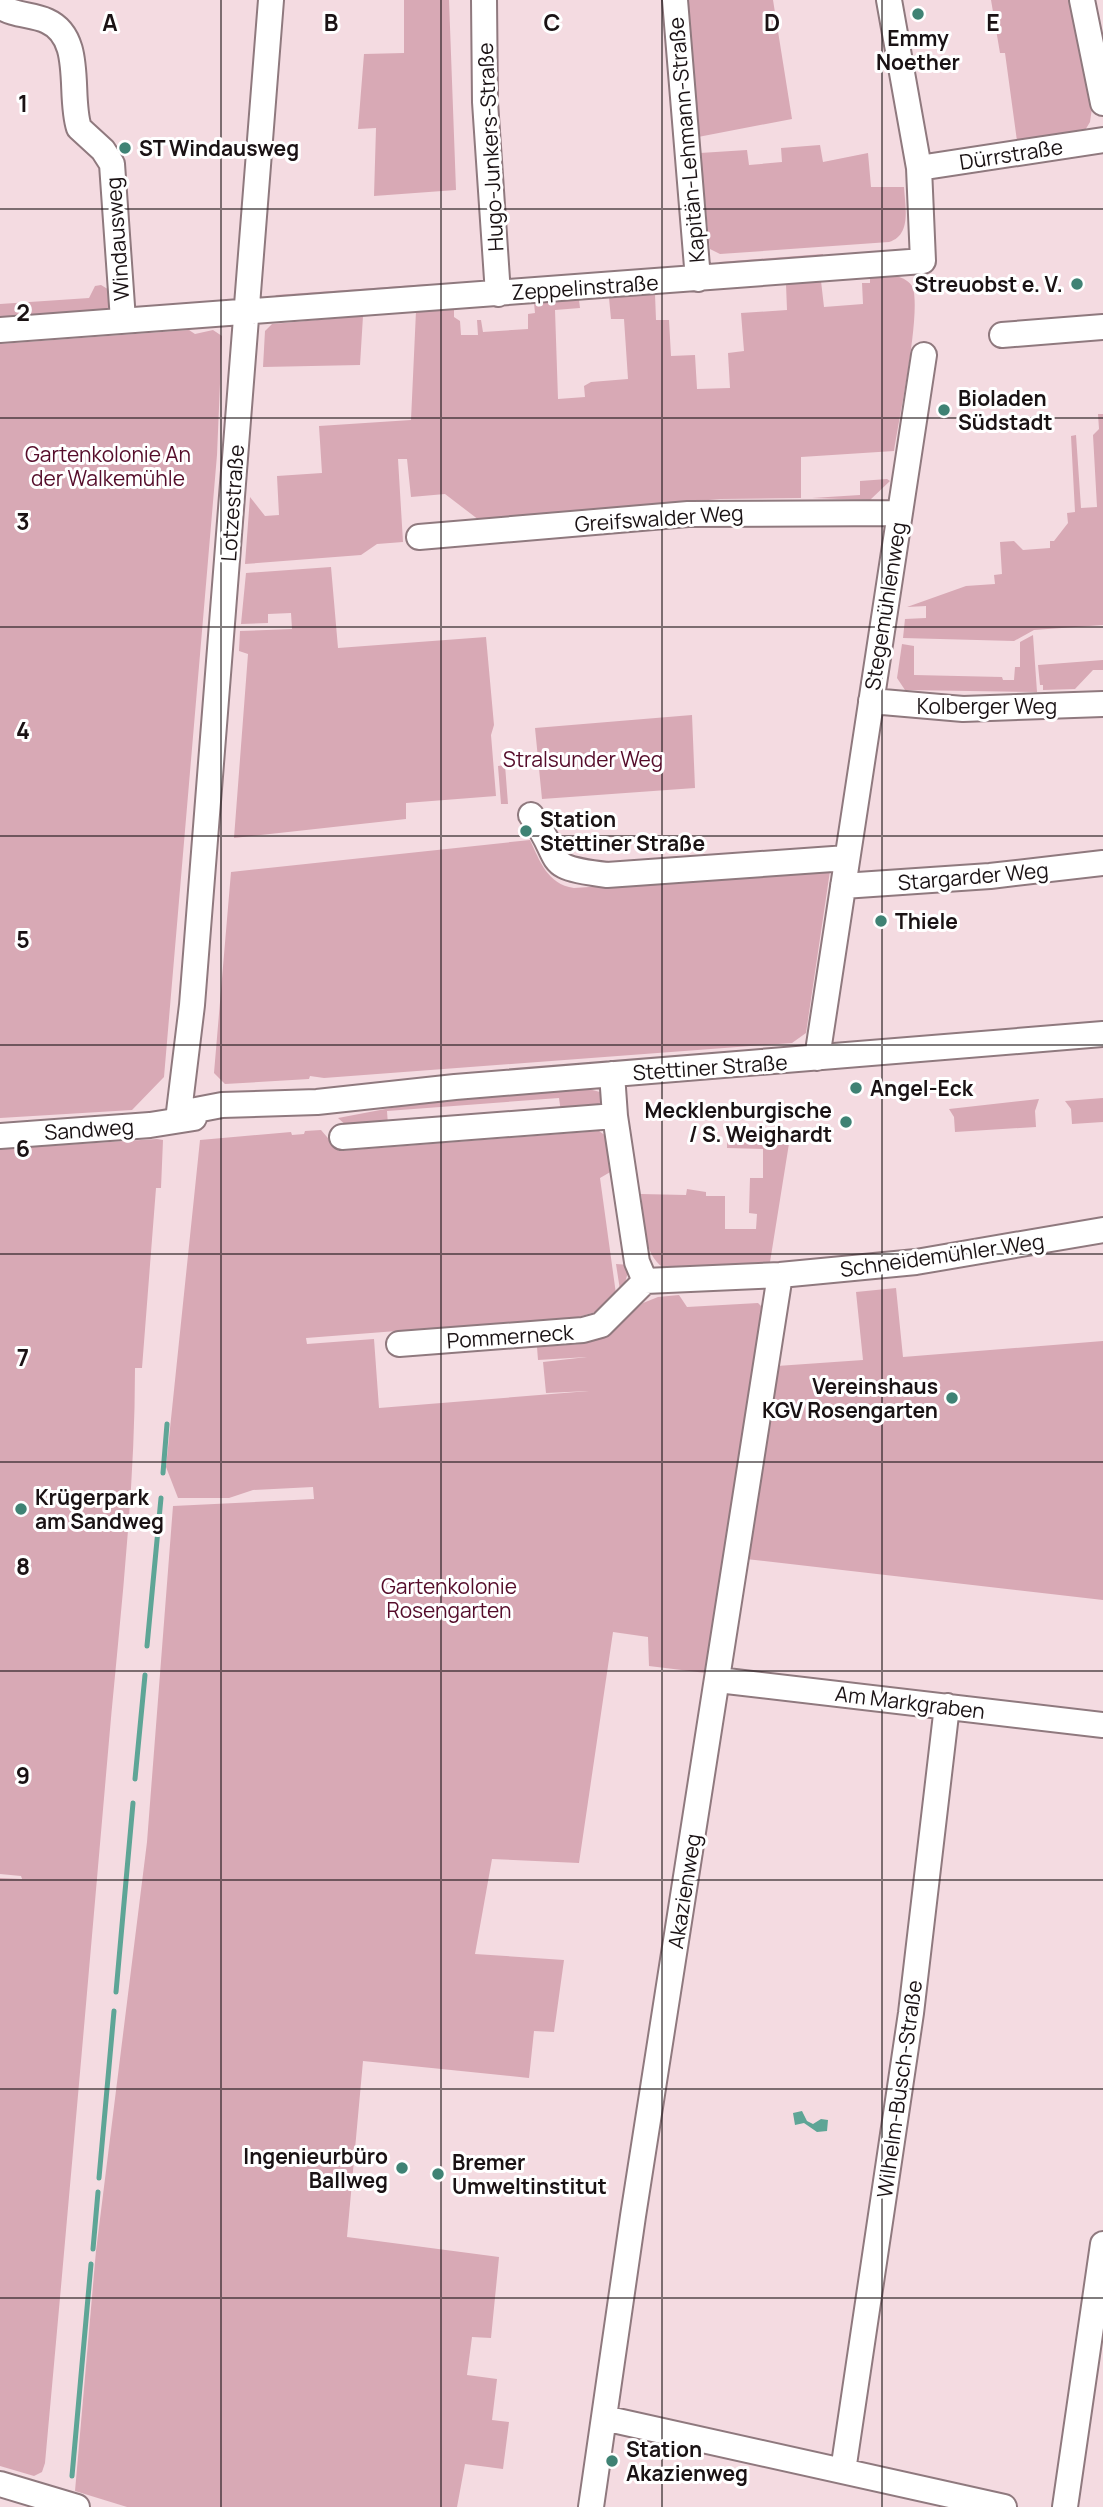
<svg xmlns="http://www.w3.org/2000/svg" width="1103" height="2507" font-family="Manrope,sans-serif">
<rect width="100%" height="100%" fill="#f4dbe1"/>
<path fill="#d8a9b5" d="M404 0H449L456 190 374 196 376 128 358 129 364 54 404 53Z
M686 0H773L792 119 698 137Z
M991 0H1069L1092 108 1090 122 1084 132 1017 141 1005 53H1000Z
M820 145 823 162 868 153 871 187H904C905 206 912 235 889 242L720 254 710 249 700 153 747 150 749 165 782 162 781 148Z
M823 254V260L719 268V262Z
M896 276C903 278 910 281 913 288 921 315 899 418 894 451L801 457V498L720 499 479 520 445 494 411 497 407 459H398L403 542 377 544 361 555 245 564 250 497 265 516 279 515 277 476 322 473 319 426 411 420 416 311 454 309V317L460 321 461 335H478L477 320H481L483 332 528 329V314L535 313 534 303 579 300 580 308 555 310 558 399 585 397 584 386 591 382 628 379 624 319H611L609 298 655 294 656 320H669L671 356 695 355 697 389 730 388 728 353 744 351 741 313 787 310 786 284 821 281 824 307 863 304 862 283H870V278Z
M429 284V287L273 300 276 295Z
M101 285 111 291 114 305 108 312 0 321V304L89 298 95 286Z
M363 316 360 365 263 367 265 331 272 324Z
M189 330 195 334 213 330 222 336 217 455 164 1077 132 1110 0 1118V344Z
M1098 414H1103V625L1034 630 1014 641 903 638 905 619 926 618V606L907 607 966 586 995 584 994 575 1002 574 1000 542 1014 541 1023 550 1050 548V541H1054L1068 523 1067 513 1075 512 1071 436 1076 435 1081 508 1097 507 1093 435 1099 429Z
M887 479 890 481 870 500 812 498 860 495V481Z
M331 567 338 648 486 637 494 725 491 735 496 796 406 803V819L234 838 248 654 239 651 240 631 292 629 291 613 268 614V623L241 624 246 573Z
M1033 635 1037 692 905 690 897 678 902 644 914 646V675L1002 677 1003 680H1014L1015 667H1020V642Z
M1103 660V670H1093L1075 689 1043 690V685H1040L1038 665Z
M692 715 695 788 542 799 535 728Z
M505 765 508 804H501L498 766Z
M530 840C540 861 547 884 574 888L830 871 806 1033 792 1043 324 1078 310 1076 309 1079 225 1084 214 1073 231 872Z
M581 1087 600 1092 604 1104 600 1108 561 1112 559 1098 387 1111 388 1125 348 1127 338 1118 433 1100Z
M1103 1098V1122L1072 1124 1071 1109 1065 1101Z
M1039 1099 1035 1111 1036 1127 955 1132 954 1117 949 1109Z
M321 1130 339 1151 599 1131 606 1136 612 1171 600 1178 616 1294 599 1311 578 1317 306 1338 307 1344 374 1339 379 1408 589 1391 546 1393 543 1362 587 1357 538 1360 537 1347 581 1344 604 1337 643 1303 658 1297 679 1295 687 1307 758 1303 762 1307 706 1673 649 1666 648 1637 613 1632 579 1863 492 1859 475 1954 564 1960 554 2032 534 2031 529 2078 363 2061 347 2237 499 2257 491 2338 472 2337 467 2375 497 2379 492 2420 509 2422 503 2469 465 2464 457 2507H127L75 2491 96 2251 147 1842 173 1506 314 1499 313 1487 253 1490 229 1498H178L166 1467 200 1140 291 1132 292 1135 304 1134 305 1131Z
M727 1131H791L770 1262 664 1268C642 1254 644 1218 641 1194L686 1195 687 1189 706 1192V1196H725V1229H756L757 1214 749 1213 750 1178H763V1149L727 1148Z
M157 1139 163 1140 161 1188H156L142 1368H135C135 1505 117 1640 106 1775 86 2005 66 2234 45 2463L42 2472 34 2476 0 2466V1878L22 1879 21 1876 0 1874V1149Z
M616 1264 630 1265 623 1290H620Z
M896 1288 903 1357 1103 1341V1600L746 1559 777 1366 863 1360 856 1292Z"/>
<path fill="#5ea596" d="M802 2111 807 2121 813 2124 821 2119 828 2120 827 2131 817 2132 804 2123 795 2125 793 2113Z"/>
<g fill="none" stroke-linecap="round" stroke-linejoin="round">
<path stroke="#5ea596" stroke-width="5" d="M163 1473 167 1424
M147 1646 161 1498
M135 1779 145 1675
M116 1992 133 1803
M99 2178 114 2011
M93 2249 98 2192
M72 2476 91 2264"/>
<g stroke="#8f797e" stroke-width="28">
<path id="minor" d="M484 0 485 102 498 294
M675 0 698 279
M1082 0 1103 103
M0 6C14 16 32 14 47 21 85 38 68 95 79 128L103 150 112 164 123 320
M919 168 1103 140
M0 330 923 261 919 168 889 0
M1002 335 1103 327
M419 537 688 514 899 513
M871 701 963 709 1103 704
M531 815C566 862 539 867 607 875L847 858
M843 886 990 876 1103 863
M817 1058 924 355
M612 1074 615 1116 637 1262 645 1281
M178 1120 192 1005 271 0
M178 1120 196 1110 222 1105 317 1102 455 1087 1103 1034
M0 1136 150 1125 194 1118
M342 1137 615 1116
M399 1344 583 1330 601 1325 645 1281 780 1275 916 1262 1103 1230
M718 1680 1103 1725
M604 2418 1004 2507
M843 2471 911 2013 947 1706
M0 2484 77 2507
M591 2507 633 2216 780 1275
M1065 2507 1103 2244"/>
</g>
<use href="#minor" stroke="#fff" stroke-width="24"/>
</g>
<path fill="none" stroke="#1a1214" stroke-width="2" stroke-opacity="0.55" d="M221 0V2507M441 0V2507M662 0V2507M882 0V2507M0 209H1103M0 418H1103M0 627H1103M0 836H1103M0 1045H1103M0 1254H1103M0 1462H1103M0 1671H1103M0 1880H1103M0 2089H1103M0 2298H1103"/>
<g fill="#3f8274" stroke="#fff" stroke-width="2.5">
<circle cx="918" cy="14" r="7"/>
<circle cx="125" cy="148" r="7"/>
<circle cx="1077" cy="284" r="7"/>
<circle cx="944" cy="410" r="7"/>
<circle cx="526" cy="831" r="7"/>
<circle cx="881" cy="921" r="7"/>
<circle cx="856" cy="1088" r="7"/>
<circle cx="846" cy="1122" r="7"/>
<circle cx="952" cy="1398" r="7"/>
<circle cx="21" cy="1509" r="7"/>
<circle cx="402" cy="2168" r="7"/>
<circle cx="438" cy="2174" r="7"/>
<circle cx="612" cy="2461" r="7"/>
</g>
<g text-anchor="middle" dominant-baseline="central" stroke-width="6" stroke-linejoin="round" paint-order="stroke">
<g font-size="21" font-weight="bold" fill="#1a1214" stroke="#fff" text-anchor="start">
<text x="918" y="38" text-anchor="middle">Emmy<tspan x="918" dy="24">Noether</tspan></text>
<text x="139" y="148">ST Windausweg</text>
<text x="1063" y="284" text-anchor="end">Streuobst e. V.</text>
<text x="958" y="398">Bioladen<tspan x="958" dy="24">Südstadt</tspan></text>
<text x="540" y="819">Station<tspan x="540" dy="24">Stettiner Straße</tspan></text>
<text x="895" y="921">Thiele</text>
<text x="870" y="1088">Angel-Eck</text>
<text x="832" y="1110" text-anchor="end">Mecklenburgische<tspan x="832" dy="24">/ S. Weighardt</tspan></text>
<text x="938" y="1386" text-anchor="end">Vereinshaus<tspan x="938" dy="24">KGV Rosengarten</tspan></text>
<text x="35" y="1497">Krügerpark<tspan x="35" dy="24">am Sandweg</tspan></text>
<text x="388" y="2156" text-anchor="end">Ingenieurbüro<tspan x="388" dy="24">Ballweg</tspan></text>
<text x="452" y="2162">Bremer<tspan x="452" dy="24">Umweltinstitut</tspan></text>
<text x="626" y="2449">Station<tspan x="626" dy="24">Akazienweg</tspan></text>
</g>
<g font-size="21" fill="#1a1214" stroke="#fff">
<text transform="translate(686 140) rotate(-95)">Kapitän-Lehmann-Straße</text>
<text transform="translate(490 147) rotate(-93)">Hugo-Junkers-Straße</text>
<text transform="translate(1011 154) rotate(-9)">Dürrstraße</text>
<text transform="translate(117 239) rotate(-94)">Windausweg</text>
<text transform="translate(585 287) rotate(-4)">Zeppelinstraße</text>
<text transform="translate(232 503) rotate(-86)">Lotzestraße</text>
<text transform="translate(659 518) rotate(-4)">Greifswalder Weg</text>
<text transform="translate(885 606) rotate(-81)">Stegemühlenweg</text>
<text x="987" y="706">Kolberger Weg</text>
<text transform="translate(973 876) rotate(-5)">Stargarder Weg</text>
<text transform="translate(710 1067) rotate(-4)">Stettiner Straße</text>
<text transform="translate(89 1129) rotate(-4)">Sandweg</text>
<text transform="translate(942 1255) rotate(-8)">Schneidemühler Weg</text>
<text transform="translate(510 1336) rotate(-4)">Pommerneck</text>
<text transform="translate(910 1702) rotate(7)">Am Markgraben</text>
<text transform="translate(684 1891) rotate(-81)">Akazienweg</text>
<text transform="translate(899 2089) rotate(-82)">Wilhelm-Busch-Straße</text>
</g>
<g font-size="21" fill="#550c2a" stroke="#fff">
<text x="108" y="454">Gartenkolonie An<tspan x="108" dy="24">der Walkemühle</tspan></text>
<text x="583" y="759">Stralsunder Weg</text>
<text x="449" y="1586">Gartenkolonie<tspan x="449" dy="24">Rosengarten</tspan></text>
</g>
</g>
<g font-size="23" text-anchor="middle" font-weight="bold" fill="#1a1214" stroke="#fff" stroke-width="6" stroke-linejoin="round" paint-order="stroke">
<text x="110" y="31">A</text>
<text x="331" y="31">B</text>
<text x="552" y="31">C</text>
<text x="772" y="31">D</text>
<text x="993" y="31">E</text>
<text x="23" y="112">1</text>
<text x="23" y="321">2</text>
<text x="23" y="530">3</text>
<text x="23" y="739">4</text>
<text x="23" y="948">5</text>
<text x="23" y="1157">6</text>
<text x="23" y="1366">7</text>
<text x="23" y="1575">8</text>
<text x="23" y="1784">9</text>
</g>
</svg>
